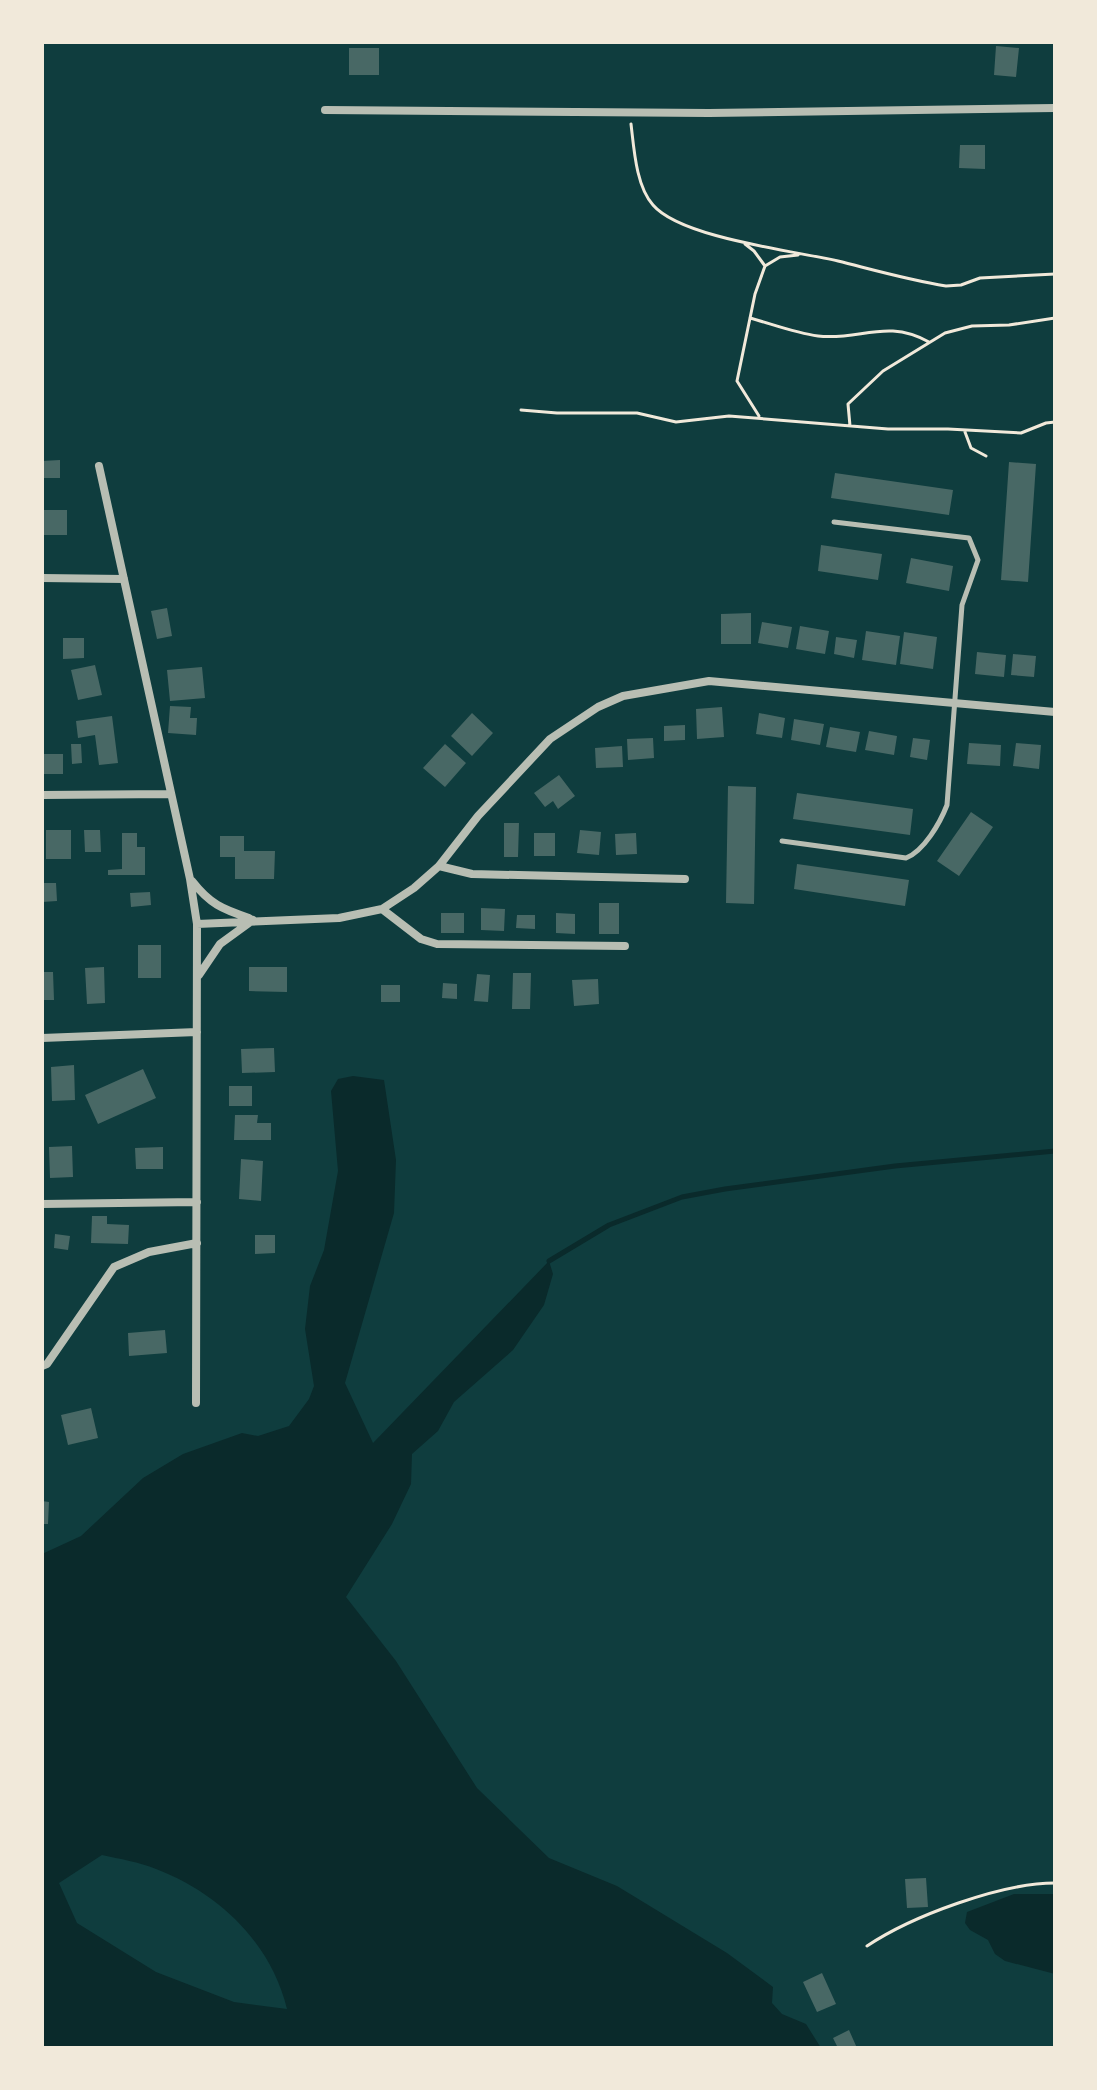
<svg xmlns="http://www.w3.org/2000/svg" width="1097" height="2090" font-family="Karla,sans-serif">
<rect width="100%" height="100%" fill="#0f3d3e"/>
<path fill="#0a2a2b" fill-rule="evenodd" d="M353 1076 384 1080 396 1160 394 1213 345 1383 373 1443 549 1261 553 1274 544 1305 513 1350 454 1402 438 1431 412 1454 411 1484 392 1524 346 1597 396 1661 477 1788 549 1858 617 1886 727 1953 773 1987 772 2003 782 2014 806 2024 821 2048H42V1554L81 1536 143 1478 183 1454 242 1433 258 1436 289 1426 309 1399 314 1386 305 1329 310 1286 324 1250 338 1171 331 1091 338 1079ZM102 1855C120 1859 139 1862 156 1869 219 1893 271 1943 287 2009L234 2002 156 1972 77 1923 59 1883Z
M1014 1894H1055V1974L1005 1961 995 1954 988 1940 970 1930 965 1923 967 1912Z"/>
<g fill="none" stroke-linecap="round" stroke-linejoin="round">
<path stroke="#0a2a2b" stroke-width="5" d="M549 1261 609 1225 682 1197 725 1189 895 1166 1055 1151"/>
</g>
<path fill="#486865" d="M996 46 1019 48 1016 77 994 75Z
M349 48H379V75H349Z
M960 145H985V169L959 168Z
M60 460V478H42V461Z
M1009 462 1036 464 1028 582 1001 580Z
M835 473 953 490 949 515 831 498Z
M42 510H67V535H42Z
M821 545 882 554 878 580 818 571Z
M911 558 953 566 949 591 906 583Z
M167 608 172 636 157 639 151 611Z
M751 613V644H721V614Z
M762 622 792 627 788 648 758 643Z
M800 626 829 631 825 654 796 649Z
M866 631 900 636 896 665 862 660Z
M904 632 937 637 933 669 900 664Z
M836 637 857 640 854 658 834 654Z
M63 638H84V658L63 659Z
M977 652 1006 655 1004 677 975 674Z
M1013 654 1036 656 1034 677 1011 675Z
M95 665 102 695 78 700 71 670Z
M202 667 205 698 170 701 167 670Z
M170 706 191 707 190 718H197L196 735 168 733Z
M722 707 724 737 697 739 696 709Z
M472 713 493 733 472 756 451 736Z
M759 713 785 718 782 738 756 734Z
M112 716 118 763 99 765 95 735 78 738 76 721Z
M794 719 824 724 820 745 791 740Z
M685 725V740L664 741V726Z
M830 727 860 732 856 752 826 747Z
M869 731 897 736 894 755 865 750Z
M653 738 654 758 628 760 627 739Z
M913 738 930 740 927 760 910 757Z
M969 743 1001 745 1000 766 967 764Z
M1016 743 1041 745 1039 769 1013 766Z
M71 744H81L82 763 72 764Z
M445 744 466 763 445 787 423 768Z
M622 746 623 767 596 768 595 748Z
M42 754H63V774H42Z
M559 775 575 796 558 809 553 801 545 807 534 793Z
M728 786 756 787 754 904 726 903Z
M797 793 913 809 910 835 793 819Z
M971 812 993 827 959 876 937 861Z
M504 823H519L518 857H504Z
M46 830H71V859H46Z
M84 830H100L101 852H85Z
M580 830 601 832 599 855 577 853Z
M122 833H137V847H145V875H108V870L122 869Z
M534 833H555V856H534Z
M636 833 637 854 616 855 615 834Z
M220 836H244V851H275L274 879H235V857H220Z
M797 864 909 880 905 906 794 889Z
M42 883H56L57 901 42 902Z
M150 892 151 905 131 907 130 893Z
M599 903H619V934H599Z
M481 908 505 909 504 931 481 930Z
M441 913H464V933H441Z
M556 913 575 914V934L556 933Z
M517 915H535V929L516 928Z
M138 945H161V978H138Z
M104 967 105 1003 87 1004 85 968Z
M249 967H287V992L249 991Z
M42 972H53L54 1000H42Z
M513 973H531L530 1009H512Z
M477 974 490 975 488 1002 474 1001Z
M598 979 599 1004 574 1006 572 980Z
M443 983 457 984V999L442 998Z
M381 985H400V1002H381Z
M274 1048 275 1072 242 1073 241 1049Z
M74 1065 75 1100 52 1101 51 1067Z
M143 1069 156 1098 98 1124 85 1095Z
M229 1086H252V1106H229Z
M235 1115H258L257 1123H271V1140H234Z
M72 1146 73 1177 50 1178 49 1147Z
M163 1147V1169H136L135 1148Z
M241 1159 263 1161 261 1201 239 1199Z
M92 1216H107V1224L129 1225 128 1244 91 1243Z
M55 1234 70 1236 68 1250 54 1248Z
M255 1235H275V1253L255 1254Z
M165 1330 167 1353 129 1356 128 1333Z
M91 1408 98 1438 68 1445 61 1415Z
M42 1501 49 1502 48 1524H42Z
M926 1878 928 1907 907 1908 905 1879Z
M822 1973 836 2004 817 2012 803 1982Z
M849 2030 857 2048H838L833 2038Z"/>
<g fill="none" stroke-linecap="round" stroke-linejoin="round">
<path stroke="#f1e9da" stroke-width="3" d="M631 124C634 149 636 186 653 205 681 238 795 251 838 261 874 270 909 280 946 286L961 285 980 278 1055 274
M745 244 754 251 765 266
M750 318C772 324 795 333 818 336 860 341 886 318 929 342
M521 410 557 413H637L676 422 729 416 888 429H948L1021 433 1046 423 1055 422
M759 416 737 381 755 294 765 266 780 257 798 255
M850 426 848 404 883 371 945 333 972 326 1009 325 1055 318
M965 432 971 448 986 456
M867 1946C912 1916 1001 1883 1055 1883"/>
<path stroke="#b8beb3" stroke-width="5" d="M782 841 906 858C924 851 940 823 947 805L962 605 978 560 969 538 834 522"/>
<path stroke="#b8beb3" stroke-width="8" d="M325 110 709 113 1055 108
M99 466 190 879 197 924 196 1403
M42 578 124 579
M42 795 171 794
M439 866 472 874 685 879
M192 881C210 904 222 909 249 918
M382 909 421 939 437 944 625 946
M197 924 339 918 382 909 414 888 439 866 478 816 550 739 598 707 623 696 709 681 1055 712
M199 975 220 944 253 920
M42 1038 197 1032
M42 1204 197 1202
M42 1366 47 1364 114 1267 149 1252 197 1243"/>
</g>
<rect width="1097" height="2090" fill="none" stroke="#f1e9da" stroke-width="88"/>
</svg>
